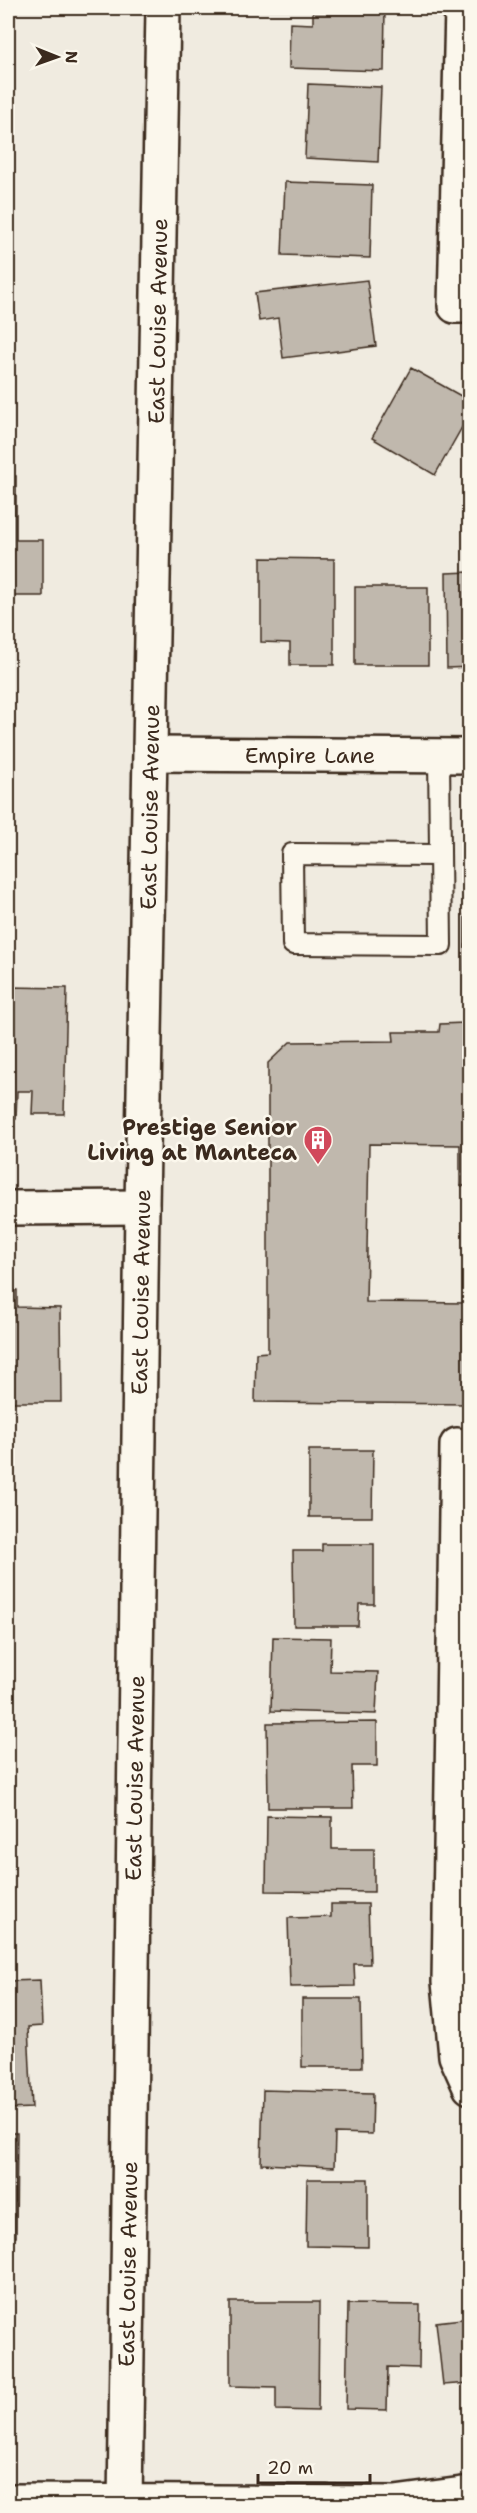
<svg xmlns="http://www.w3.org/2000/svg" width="477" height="2513" font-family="'Shantell Sans',sans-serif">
<rect width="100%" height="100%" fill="#f0ebe0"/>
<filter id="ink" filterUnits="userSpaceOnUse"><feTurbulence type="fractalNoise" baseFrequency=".0167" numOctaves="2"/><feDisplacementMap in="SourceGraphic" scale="12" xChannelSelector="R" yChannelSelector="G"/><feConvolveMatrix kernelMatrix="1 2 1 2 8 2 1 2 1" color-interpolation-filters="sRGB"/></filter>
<g filter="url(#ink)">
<path fill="#c0b8ad" stroke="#3b2a1e" stroke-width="1.5" d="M313 8H385L384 71 289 68 290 23 313 24Z
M308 84 381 87 378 162 305 158Z
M285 182 372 185 370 258 282 255Z
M367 280 376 346 283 358 278 318 259 321 255 293Z
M411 368 470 401V413L435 475 372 438Z
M8 476H16V540H43V596H8Z
M261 558 334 559V665H290V643L261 642Z
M470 572V667L447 668 446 573Z
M355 587H428V665H355Z
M465 915H470V1186H460V1145L369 1144 366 1302 470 1303V1404L255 1402 256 1353 268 1352V1063L290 1042 394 1041 393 1032H439L440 1024 464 1023Z
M8 987 67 988 64 1114H32L33 1091H17L16 1119H8Z
M8 1290H17V1307L60 1308 61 1402H8Z
M309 1450H373L372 1517H309Z
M322 1544H374V1604H359L358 1626H294L293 1551H322Z
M273 1637 331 1638 330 1671 378 1672 376 1714 271 1711Z
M377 1722V1766H352L353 1808H268L267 1723Z
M267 1816 332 1817V1849H374V1892L266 1891Z
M331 1904H368L370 1964H354L355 1986 290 1987 288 1918 331 1917Z
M40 1980 42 2026 28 2027 32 2108 8 2109V1981Z
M302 1999H361L362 2067H302Z
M263 2090 373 2093 372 2134 335 2133 334 2167 261 2164Z
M8 2133H17L16 2237H8Z
M307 2179H368V2247L306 2246Z
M230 2302H319L318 2411 276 2410V2387L230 2386Z
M348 2304 420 2305 419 2368 388 2367 387 2410 346 2409Z
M470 2318V2383L443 2385 436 2322Z"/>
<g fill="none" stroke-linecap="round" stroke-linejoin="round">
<g stroke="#3b2a1e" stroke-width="24">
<path id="lane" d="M439 756 441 945 293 944 292 854 440 855"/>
</g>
<g stroke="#3b2a1e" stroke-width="38">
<path id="street" d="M462 8 455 306H470
M151 754 470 756
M8 1208 142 1207
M457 1445 449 1982 456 2056 470 2087"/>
</g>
<g stroke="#3b2a1e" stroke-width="38">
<path id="secondary" d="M8 2501 395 2503 470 2493
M125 2506 142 1207 163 8"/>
</g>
<use href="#lane" stroke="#fbf7ec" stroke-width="20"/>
<use href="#street" stroke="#fbf7ec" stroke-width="33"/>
<use href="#secondary" stroke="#fbf7ec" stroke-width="33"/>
</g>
</g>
<defs>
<g id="building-pin" transform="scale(1.5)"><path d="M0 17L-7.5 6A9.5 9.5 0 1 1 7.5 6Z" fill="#d1495b" stroke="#fbf7ec"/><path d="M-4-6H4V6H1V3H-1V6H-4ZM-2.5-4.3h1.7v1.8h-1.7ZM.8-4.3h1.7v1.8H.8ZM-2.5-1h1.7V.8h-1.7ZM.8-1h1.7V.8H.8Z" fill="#fff"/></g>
</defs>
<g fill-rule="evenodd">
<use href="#building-pin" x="318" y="1140"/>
</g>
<g text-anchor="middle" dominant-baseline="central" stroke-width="5" stroke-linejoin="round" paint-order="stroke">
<g font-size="22" fill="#3b2a1e" stroke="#fbf7ec">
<text transform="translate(158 321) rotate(-89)">East Louise Avenue</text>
<text x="310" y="755">Empire Lane</text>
<text transform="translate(150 807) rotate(-89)">East Louise Avenue</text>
<text transform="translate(141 1292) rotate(-89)">East Louise Avenue</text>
<text transform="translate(135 1778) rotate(-89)">East Louise Avenue</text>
<text transform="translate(128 2264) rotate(-89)">East Louise Avenue</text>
</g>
<g font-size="22" font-weight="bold" fill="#3b2a1e" stroke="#fbf7ec" text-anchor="end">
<text x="297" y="1127">Prestige Senior<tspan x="297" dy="25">Living at Manteca</tspan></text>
</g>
</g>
<rect width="477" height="2513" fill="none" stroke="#fbf7ec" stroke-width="30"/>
<rect x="15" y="15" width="447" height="2483" fill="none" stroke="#3b2a1e" stroke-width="2" filter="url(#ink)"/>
<g transform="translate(57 57) rotate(91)" stroke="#fbf7ec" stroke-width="4.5" paint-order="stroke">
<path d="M0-4.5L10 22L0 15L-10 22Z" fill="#3b2a1e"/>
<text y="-9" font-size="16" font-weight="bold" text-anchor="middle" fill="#3b2a1e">N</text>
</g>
<path d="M258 2474v9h112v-9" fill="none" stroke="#3b2a1e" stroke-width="3"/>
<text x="267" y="2474" font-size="18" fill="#3b2a1e" stroke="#fbf7ec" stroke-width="4.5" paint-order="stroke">20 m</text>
</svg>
